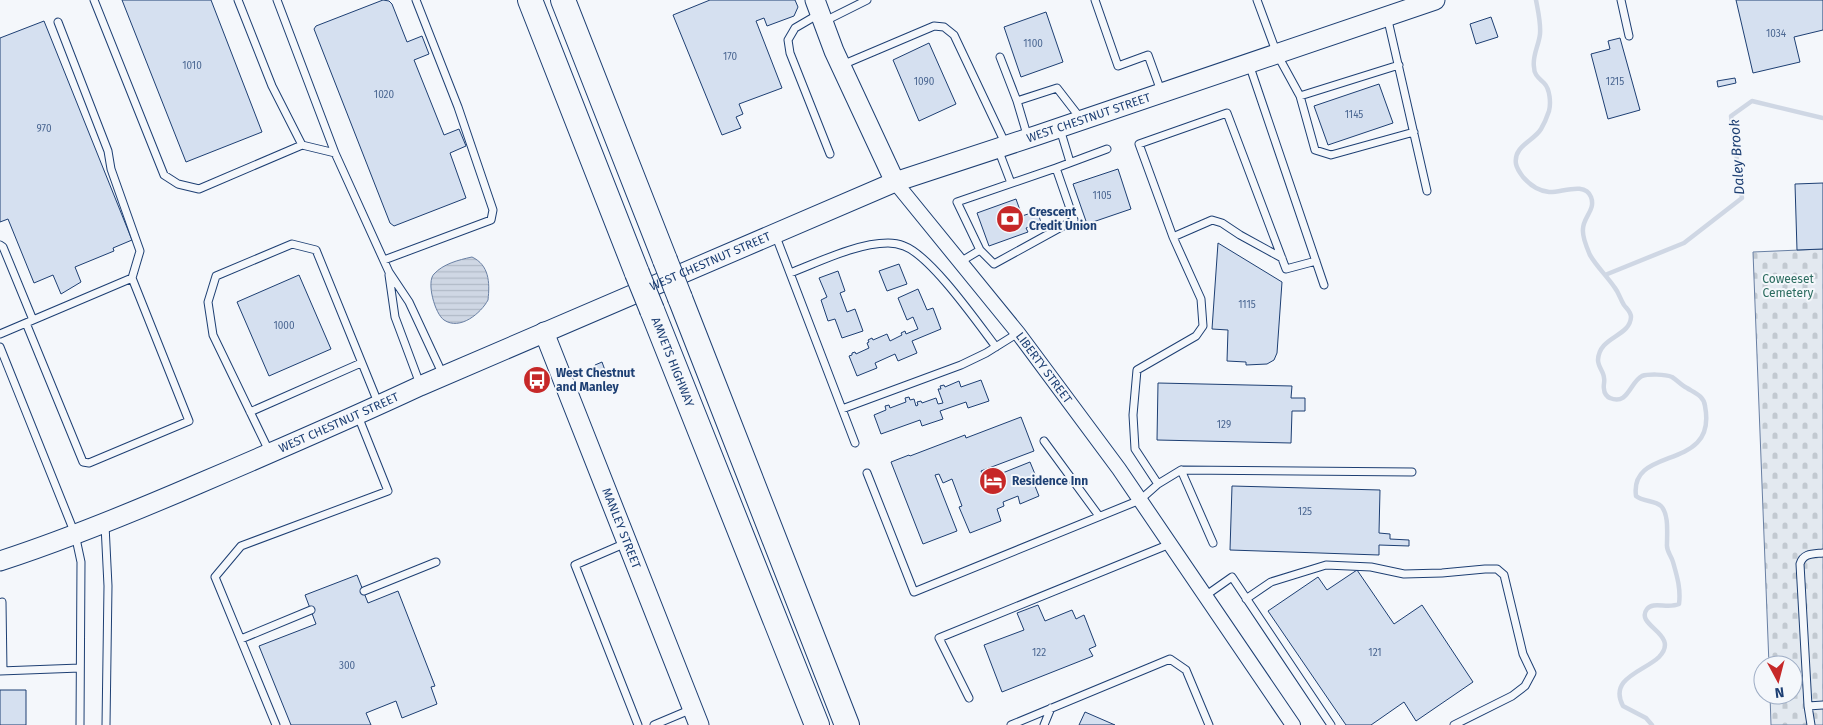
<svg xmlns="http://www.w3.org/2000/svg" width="1823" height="725" font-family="'Fira Sans',sans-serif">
<defs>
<pattern id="cemetery-stones" width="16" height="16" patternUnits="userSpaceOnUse" patternTransform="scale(1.25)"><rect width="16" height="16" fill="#e3e9f0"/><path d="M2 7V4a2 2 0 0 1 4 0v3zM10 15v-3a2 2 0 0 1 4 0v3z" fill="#c2c9d1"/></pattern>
<pattern id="water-rules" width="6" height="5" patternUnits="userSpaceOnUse" patternTransform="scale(1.25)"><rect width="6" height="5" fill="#cfd7e4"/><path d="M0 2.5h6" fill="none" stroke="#b1bac7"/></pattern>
</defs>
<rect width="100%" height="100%" fill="#f4f7fb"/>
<path fill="url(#cemetery-stones)" stroke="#687fa3" d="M1823 249V725H1771L1770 695H1793V665H1769L1753 252Z"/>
<path fill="url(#water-rules)" stroke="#687fa3" d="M472 257C489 265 490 282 488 300 481 313 460 331 444 320 435 314 426 282 434 274 443 264 458 260 472 257Z"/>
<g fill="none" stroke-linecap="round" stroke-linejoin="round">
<path stroke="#cfd7e4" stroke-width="4.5" d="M1536 0C1538 11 1541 23 1540 34 1539 45 1532 56 1534 67 1534 75 1539 78 1544 83 1550 89 1551 103 1549 111 1547 117 1544 124 1541 129 1534 141 1513 146 1516 164 1517 169 1520 173 1523 177 1530 185 1539 191 1549 192 1561 193 1585 181 1591 197 1596 210 1583 217 1583 229 1582 237 1587 248 1590 255 1597 267 1607 276 1615 288 1619 293 1620 299 1624 305 1627 309 1631 312 1631 317 1630 337 1599 336 1598 360 1598 367 1604 372 1604 378 1605 382 1603 385 1604 389 1604 393 1607 397 1610 398 1628 406 1630 382 1642 376 1648 374 1665 374 1672 377 1677 380 1681 385 1687 388 1695 393 1704 396 1705 406 1718 473 1629 444 1636 496 1643 502 1655 500 1661 506 1669 514 1667 533 1667 544 1666 551 1671 555 1673 562 1677 576 1681 589 1679 604 1668 609 1653 601 1647 609 1634 626 1681 634 1659 657 1645 671 1608 678 1623 706L1646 718 1652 725
M1605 275 1684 243 1742 198 1731 116 1752 101 1823 118"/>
</g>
<path fill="#d5e0f0" stroke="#1d3f73" d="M122 0H211L262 132 186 162Z
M383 0 389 1 392 4 407 42 422 36 429 54 414 60 444 135 459 129 466 146 450 153 466 198 394 226 390 223 314 29 316 26Z
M710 0H795L798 7 794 16 767 26 764 18 756 21 782 88 739 104 743 114 736 117 741 128 722 135 673 15Z
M1736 0H1823V30L1794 37 1800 62 1753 73Z
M1046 12 1063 62 1021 77 1004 27Z
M1491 17 1498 37 1476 44 1470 24Z
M44 21 132 240 113 248 114 251 75 267 81 282 61 294 53 275 34 283 8 219 0 222V38Z
M1620 38 1640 110 1608 119 1591 54 1610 49 1608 41Z
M929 43 956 104 919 121 893 60Z
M1735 78 1736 83 1718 87 1717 81Z
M1379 84 1393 123 1328 145 1314 106Z
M1118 169 1131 209 1087 224 1073 184Z
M1823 183V249L1797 250 1795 184Z
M1016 199 1022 216 1037 211 1041 222 1026 228 1028 232 989 246 977 213Z
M1218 243 1282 282 1277 353 1274 360 1267 364 1246 365V362L1227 361 1228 330 1212 329Z
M899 264 907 284 887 291 879 271Z
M838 271 845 291 840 293 847 312 855 309 863 331 842 338 835 319 828 321 821 300 827 297 819 278Z
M299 275 331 349 269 376 237 302Z
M918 289 927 310 933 308 941 329 912 341 917 353 898 361 895 354 875 363 877 368 857 376 849 356 852 355V353L855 352 856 354 869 348 867 343 869 342 868 340 872 338 873 340 887 334 890 341 902 335 901 333 905 331 906 334 918 329 913 317 907 320 898 298Z
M602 362 606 373 599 376 595 365Z
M981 380 989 401 968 408 966 402 940 411 943 419 922 426 920 420 881 434 874 415 886 410 885 406 889 405 890 408 906 402 905 398 909 397 910 400 914 399 916 406 918 405 917 402 921 401 922 403 936 398 938 404 943 403 938 389H941L940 386 944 385 945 387 959 381 961 387Z
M1158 383 1292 386 1291 398H1305V411H1292L1291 443 1157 440Z
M1021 417 1034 451 981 471 985 480 1030 462 1037 479 1033 481 1039 496 1020 504 1018 496 1003 502 1004 506 997 509 1001 521 970 533 959 507 962 506 952 479 943 483 939 474 935 475 957 531 923 544 891 462 909 455 910 456 965 435 966 438Z
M1232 486 1380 490 1379 533 1390 534V539L1409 540V546L1379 545V555L1230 550Z
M1357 570 1394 624 1422 605 1473 682 1416 721 1404 702 1371 725H1346L1268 611 1318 577 1327 590Z
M357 575 368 603 398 591 435 686 431 687 437 704 402 718 396 701 366 713 371 725H291L259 646 316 624 305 595Z
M1038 605 1045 621 1072 610 1076 619 1084 615 1096 646 1089 649 1093 656 1002 692 984 645 1024 630 1017 613Z
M0 690H26V725H0Z
M1085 712 1115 725H1079Z"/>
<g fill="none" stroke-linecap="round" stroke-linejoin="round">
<g stroke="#1d3f73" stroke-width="9">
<path id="lane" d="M94 0 164 175 178 184 199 189 302 145
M238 0 272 86 302 145 335 153
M277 0 335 153 389 272 409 302 443 375
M1095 0 1118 66 1148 55 1161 91
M1257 0 1277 54 1300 96
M1621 0 1629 36
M819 14 795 28 788 40 790 53 830 154
M1387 16 1427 191
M825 21 867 0
M58 22 108 151 111 169 140 251 132 278
M1000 57 1017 101
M1249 64 1324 285
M842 65 934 26 944 27 954 35 1006 145
M1399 65 1300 96 1315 150 1331 155 1414 132
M1060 129 1070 162
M1028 138 1017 101 1057 88 1081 119
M998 149 1011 183
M775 234 842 409 961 365 986 353 1018 333
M1173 237 1212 220 1222 223 1240 235 1282 258
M0 245 3 247 33 320
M980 250 957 202 1056 168
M384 260 491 220 493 210 458 107 416 0
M960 262 980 250 994 264 1074 220 1056 168 1107 149
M790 273C819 262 857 243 888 243 893 243 899 244 904 246 931 256 977 322 996 347
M389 275 395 317 420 384
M0 334 132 278 189 421 89 463 83 462 26 323
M0 347 75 534 81 562 80 725
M842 409 855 443
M250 412 361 363
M1044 441 1099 516
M269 451 213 335 208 302 216 276 292 244 316 250 379 405
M1181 470 1213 543
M867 473 914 592 1140 500 1158 484 1135 449 1133 415 1137 370 1196 336 1203 326 1201 299 1173 237 1139 144 1227 113 1286 269 1316 261
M1158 484 1181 470 1412 472
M105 525 108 586 106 725
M626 543 575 565 638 725
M364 591 436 562
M1205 596 1232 577 1331 725
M1246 599 1271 582 1326 565 1371 567 1404 574 1442 573 1485 569H1497L1504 575 1523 654 1532 673 1525 686 1512 696 1454 725
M2 602 3 671
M241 639 311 610
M0 671 80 668
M969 698 939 638 1170 544
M1808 706 1800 564C1803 553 1813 554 1823 553
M276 725 215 577 241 546 388 491 358 416
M654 725 692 709
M1011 725 1170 659 1186 670 1209 725
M1044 725 1051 708
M1811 725 1808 706 1823 705"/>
</g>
<g stroke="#1d3f73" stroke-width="16">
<g id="street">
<path id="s1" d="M895 182 1018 333 1119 469 1293 725"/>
</g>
</g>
<g stroke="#1d3f73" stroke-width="21">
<g id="secondary">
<path d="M815 0 834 51 895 182"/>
<path id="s2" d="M544 332 699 725"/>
<path id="s3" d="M0 561C68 539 133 512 198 484 273 452 347 420 420 386L895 182 1038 135 1435 0"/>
</g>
</g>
<g stroke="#1d3f73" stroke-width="26">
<g id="highway">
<path d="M530 0 637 273"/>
<path d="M563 0 665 260"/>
<path d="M680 298 847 725"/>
<path id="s4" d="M652 310 817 725"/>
</g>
</g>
<use href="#lane" stroke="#f4f7fb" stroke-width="7"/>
<use href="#street" stroke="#f4f7fb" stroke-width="14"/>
<use href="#secondary" stroke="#f4f7fb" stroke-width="19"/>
<use href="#highway" stroke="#f4f7fb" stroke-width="24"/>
<g stroke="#1d3f73" stroke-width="26" stroke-linecap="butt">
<path id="highway-bridge" d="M665 260 680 298
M637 273 652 310"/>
</g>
<use href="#highway-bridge" stroke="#f4f7fb" stroke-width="24"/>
</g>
<defs>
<g id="bank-disc" transform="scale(1.4375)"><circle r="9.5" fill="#c62828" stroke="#f4f7fb"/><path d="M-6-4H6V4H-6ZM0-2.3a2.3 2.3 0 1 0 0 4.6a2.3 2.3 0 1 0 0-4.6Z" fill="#fff"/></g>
<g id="bus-disc" transform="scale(1.4375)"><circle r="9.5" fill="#c62828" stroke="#f4f7fb"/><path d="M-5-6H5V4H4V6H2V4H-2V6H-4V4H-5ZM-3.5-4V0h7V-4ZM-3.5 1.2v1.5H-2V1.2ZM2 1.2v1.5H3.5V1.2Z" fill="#fff"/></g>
<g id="hotel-disc" transform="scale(1.4375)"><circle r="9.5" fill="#c62828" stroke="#f4f7fb"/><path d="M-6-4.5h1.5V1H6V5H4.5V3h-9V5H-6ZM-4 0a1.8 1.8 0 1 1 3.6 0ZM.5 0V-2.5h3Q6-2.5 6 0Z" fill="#fff"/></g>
</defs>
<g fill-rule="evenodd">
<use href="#bank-disc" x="1010" y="219"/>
<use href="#bus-disc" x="537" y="380"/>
<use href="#hotel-disc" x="993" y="481"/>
</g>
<g text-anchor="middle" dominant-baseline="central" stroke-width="4" stroke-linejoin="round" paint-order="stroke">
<g font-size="10" fill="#4b6792">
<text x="1776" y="34">1034</text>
<text x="1033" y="44">1100</text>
<text x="730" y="57">170</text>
<text x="192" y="66">1010</text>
<text x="924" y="82">1090</text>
<text x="1615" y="82">1215</text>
<text x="384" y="95">1020</text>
<text x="1354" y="115">1145</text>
<text x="44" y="129">970</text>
<text x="1102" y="196">1105</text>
<text x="1247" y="305">1115</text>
<text x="284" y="326">1000</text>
<text x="1224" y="425">129</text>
<text x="1305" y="512">125</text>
<text x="1039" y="653">122</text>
<text x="1375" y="653">121</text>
<text x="347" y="666">300</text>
</g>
<g font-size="12" fill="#1d3f73" stroke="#f4f7fb">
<text stroke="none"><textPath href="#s3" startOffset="1176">WEST CHESTNUT STREET</textPath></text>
<text stroke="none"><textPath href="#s3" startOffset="771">WEST CHESTNUT STREET</textPath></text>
<text stroke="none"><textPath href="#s4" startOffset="56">AMVETS HIGHWAY</textPath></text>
<text stroke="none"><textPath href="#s1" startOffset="238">LIBERTY STREET</textPath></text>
<text stroke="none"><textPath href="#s3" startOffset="366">WEST CHESTNUT STREET</textPath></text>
<text stroke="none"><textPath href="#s2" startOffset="211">MANLEY STREET</textPath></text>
</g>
<g font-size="12" font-weight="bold" fill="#1d3f73" stroke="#f4f7fb" text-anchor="start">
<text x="1029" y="212">Crescent<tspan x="1029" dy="14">Credit Union</tspan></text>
<text x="556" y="373">West Chestnut<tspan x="556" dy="14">and Manley</tspan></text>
<text x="1012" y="481">Residence Inn</text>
</g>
<g font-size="12" fill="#2c6c60" stroke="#f4f7fb">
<text x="1788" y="279">Coweeset<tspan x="1788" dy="14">Cemetery</tspan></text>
</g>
<g font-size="14" font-style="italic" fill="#1d3f73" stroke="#f4f7fb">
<text transform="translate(1737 157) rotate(-94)">Daley Brook</text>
</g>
</g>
<g transform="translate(1778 680) rotate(173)"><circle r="24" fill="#f4f7fb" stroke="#9eadc5"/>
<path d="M0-4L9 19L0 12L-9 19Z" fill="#c62828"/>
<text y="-8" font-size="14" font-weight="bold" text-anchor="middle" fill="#1d3f73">N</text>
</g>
</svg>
